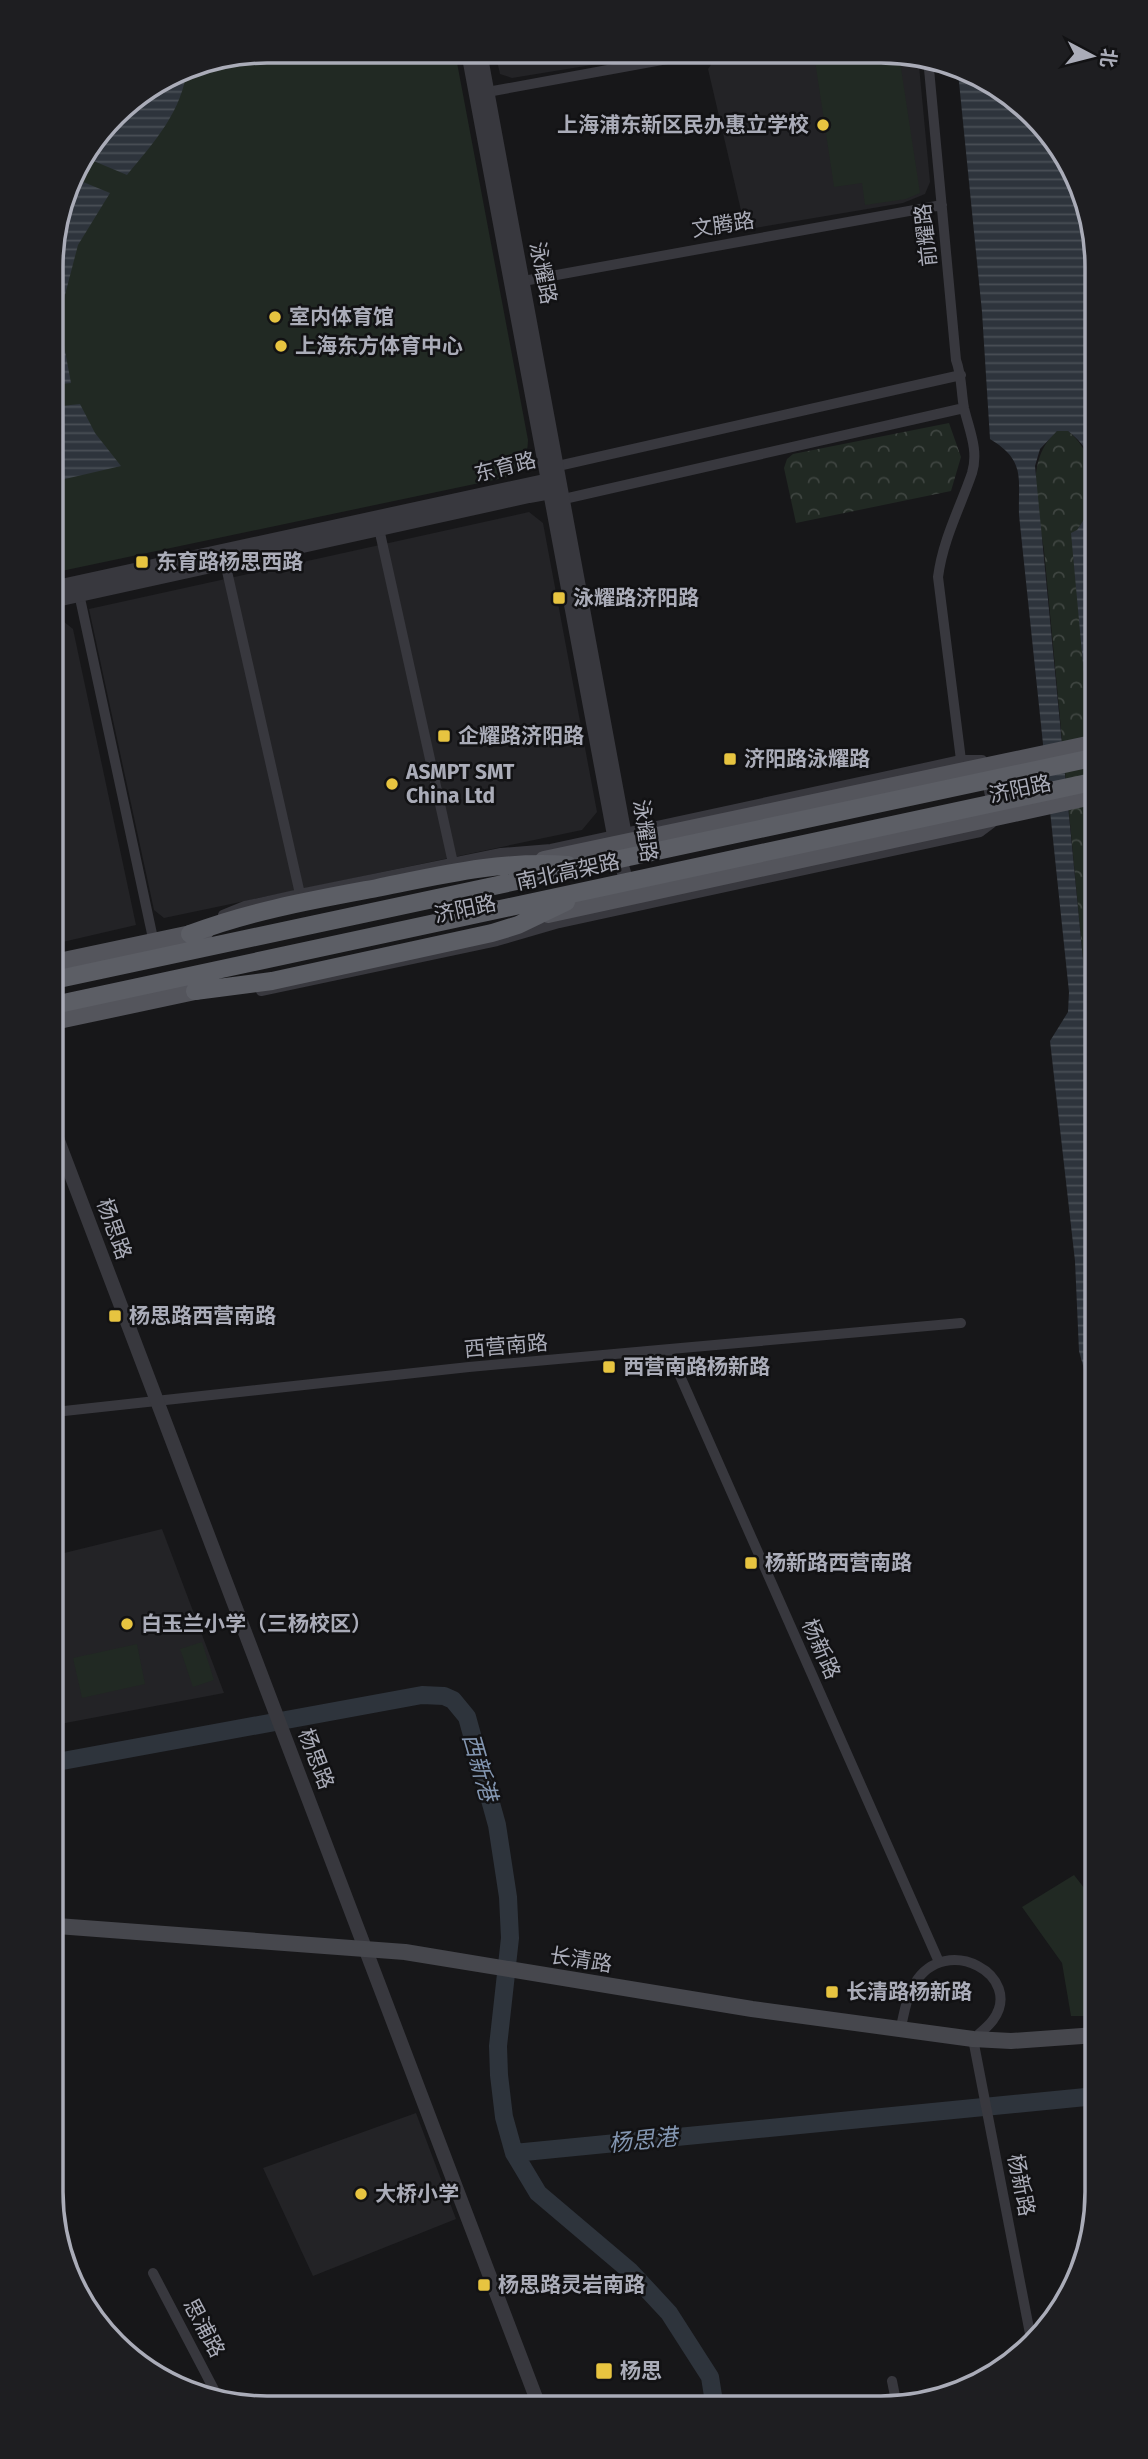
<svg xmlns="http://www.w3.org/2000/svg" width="1148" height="2459" font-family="'Fira Sans','Noto Sans SC',sans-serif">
<defs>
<pattern id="park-crowns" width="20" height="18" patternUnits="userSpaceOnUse" patternTransform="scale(1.75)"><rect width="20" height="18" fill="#212923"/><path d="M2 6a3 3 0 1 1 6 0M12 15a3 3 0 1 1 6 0" fill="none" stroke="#3f4541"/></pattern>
<pattern id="water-rules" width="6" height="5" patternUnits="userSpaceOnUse" patternTransform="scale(1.75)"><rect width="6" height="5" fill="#2e343c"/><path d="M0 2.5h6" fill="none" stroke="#4a4f56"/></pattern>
</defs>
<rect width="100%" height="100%" fill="#171719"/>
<path fill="#232326" d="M495 52 665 53 512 78 500 74Z
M747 54 918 55 930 182 925 194 903 203 749 229 743 219 708 69 715 59Z
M529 512 543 523 597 812 582 830 164 918 154 910 89 609Z
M63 621 73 629 136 925 54 944 53 623Z
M162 1529 224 1693 60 1724 56 1714V1555Z
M416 2113 456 2219 313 2276 263 2168Z"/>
<path fill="#212923" d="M267 51 455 52 528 440C527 459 524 467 508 477L52 573 51 253 73 172 124 105 185 67Z
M814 54 899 55 920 193 906 199 865 205 862 183 834 187Z
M202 1642 214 1680 193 1687 180 1649Z
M137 1644 145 1684 82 1698 73 1658Z
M1074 1875 1096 1903V2016H1071L1062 1963 1022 1907Z"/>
<path fill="url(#park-crowns)" d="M949 423 961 457 951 491 796 523 784 468 787 459 793 454Z
M1057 431H1068C1098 455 1100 500 1077 530L1092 762V981L1084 970 1044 550C1038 510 1023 461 1057 431Z"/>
<path fill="url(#water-rules)" d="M187 67C183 111 154 142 127 175L84 157 124 105Z
M958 72 1024 105 1068 159 1090 211 1091 461C1086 447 1079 440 1068 431H1057L1040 449 1035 466 1084 970 1088 1008 1093 1013 1094 1405 1079 1351 1075 1261 1050 1041 1068 1012 1069 992 1019 515C1018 477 1026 461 990 439L982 312Z
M71 177 110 193 78 245 60 314 51 315V253Z
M62 335 71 383 52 385V337Z
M80 404 95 433 121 466 52 482V407Z
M1091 509 1092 762 1071 533 1077 530Z"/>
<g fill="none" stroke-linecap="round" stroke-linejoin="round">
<path stroke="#2e343c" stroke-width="18" d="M57 1762 422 1695 444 1696 453 1700 467 1717 497 1825 508 1897 510 1938 498 2046 499 2075 504 2117 514 2153 538 2193 630 2271 669 2313 710 2377 714 2402
M514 2153 1096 2096"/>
<path stroke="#38383e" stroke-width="10" d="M928 58 956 360C962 376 961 392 964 408 969 430 979 450 972 473 960 508 943 539 938 577L961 760
M482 93 700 53
M518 282 942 205
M558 466 961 375
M564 499 964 408
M378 524 453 863
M224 558 300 894
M78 589 154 943
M223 915 245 906 300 894 501 853 551 849 961 760H982L984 765 994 816 992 823 980 832 559 923 497 941 261 991
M669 1351 939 1962
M55 1412 469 1367 961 1323
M900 2031C904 2015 906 1997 915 1983 946 1932 1025 1976 993 2020 988 2027 980 2033 973 2039L1032 2344
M153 2273 220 2401
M892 2381 896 2401"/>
<path stroke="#38383e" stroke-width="14" d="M468 52 616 846 629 889
M480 52 628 852
M52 588 549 480 553 473
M52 601 529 496 551 492 556 495
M54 1130 538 2403"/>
<path stroke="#46474d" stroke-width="16" d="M57 1926 405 1952 752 2009 973 2039 1011 2041 1096 2035"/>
<path stroke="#54555c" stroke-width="18" d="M544 860 1092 744
M548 914 1092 796
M54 963 205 931
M54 1021 209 988"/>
<path stroke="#5c5e65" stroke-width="18" d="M190 934C250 911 313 900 377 888 441 875 502 860 568 865
M54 980 1092 758
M195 991 272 981 492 933 518 925 566 902
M54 1005 1092 782"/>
</g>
<g fill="#e7c440" stroke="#121214" stroke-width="2.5">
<circle cx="823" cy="125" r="7"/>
<circle cx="275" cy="317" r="7"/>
<circle cx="281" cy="346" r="7"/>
<rect x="135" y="555" width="14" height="14" rx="3.5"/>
<rect x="552" y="591" width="14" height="14" rx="3.5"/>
<rect x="437" y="729" width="14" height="14" rx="3.5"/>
<rect x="723" y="752" width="14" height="14" rx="3.5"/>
<circle cx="392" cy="784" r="7"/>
<rect x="108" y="1309" width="14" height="14" rx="3.5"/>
<rect x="602" y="1360" width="14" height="14" rx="3.5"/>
<rect x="744" y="1556" width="14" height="14" rx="3.5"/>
<circle cx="127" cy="1624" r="7"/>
<rect x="825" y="1985" width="14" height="14" rx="3.5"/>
<circle cx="361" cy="2194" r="7"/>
<rect x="477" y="2278" width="14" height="14" rx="3.5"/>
<rect x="595" y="2362" width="18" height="18" rx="3.5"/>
</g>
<g text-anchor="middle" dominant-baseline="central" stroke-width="5" stroke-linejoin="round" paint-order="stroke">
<g font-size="21" font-weight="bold" fill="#aaacb8" stroke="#121214" text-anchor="start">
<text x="809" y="125" text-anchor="end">上海浦东新区民办惠立学校</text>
<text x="289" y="317">室内体育馆</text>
<text x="295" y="346">上海东方体育中心</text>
<text x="156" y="562">东育路杨思西路</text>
<text x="573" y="598">泳耀路济阳路</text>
<text x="458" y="736">企耀路济阳路</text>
<text x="744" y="759">济阳路泳耀路</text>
<text x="406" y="772">ASMPT SMT<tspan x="406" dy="24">China Ltd</tspan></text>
<text x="129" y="1316">杨思路西营南路</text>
<text x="623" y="1367">西营南路杨新路</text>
<text x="765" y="1563">杨新路西营南路</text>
<text x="141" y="1624">白玉兰小学（三杨校区）</text>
<text x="846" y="1992">长清路杨新路</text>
<text x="375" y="2194">大桥小学</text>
<text x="498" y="2285">杨思路灵岩南路</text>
<text x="620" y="2371">杨思</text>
</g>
<g font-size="21" fill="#aaacb8" stroke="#121214">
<text transform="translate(723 225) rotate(-9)">文腾路</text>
<text transform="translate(926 235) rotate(-96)">前耀路</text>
<text transform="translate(543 273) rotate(79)">泳耀路</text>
<text transform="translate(505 467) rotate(-14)">东育路</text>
<text transform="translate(1020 789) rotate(-12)">济阳路</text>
<text transform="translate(645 831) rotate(82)">泳耀路</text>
<text transform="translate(568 872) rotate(-12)">南北高架路</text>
<text transform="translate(465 909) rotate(-12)">济阳路</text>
<text transform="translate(114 1229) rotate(70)">杨思路</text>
<text transform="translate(506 1346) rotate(-5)">西营南路</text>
<text transform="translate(821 1649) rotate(66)">杨新路</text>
<text transform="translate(316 1759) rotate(69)">杨思路</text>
<text transform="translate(581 1960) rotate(9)">长清路</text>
<text transform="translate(1021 2185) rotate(79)">杨新路</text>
<text transform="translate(204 2328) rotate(62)">思浦路</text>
</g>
<g font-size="23" font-style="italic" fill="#8396b1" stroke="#121214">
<text transform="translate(480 1767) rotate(74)">西新港</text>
<text transform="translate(643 2140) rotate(-6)">杨思港</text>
</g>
</g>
<path d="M0 0H1148V2459H0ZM267 63H881A204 204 0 0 1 1085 267V2192A204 204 0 0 1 881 2396H267A204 204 0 0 1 63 2192V267A204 204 0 0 1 267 63Z" fill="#1e1e21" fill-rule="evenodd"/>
<path fill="none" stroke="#aaacb8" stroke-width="3.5" d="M267 63H881A204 204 0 0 1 1085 267V2192A204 204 0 0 1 881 2396H267A204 204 0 0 1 63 2192V267A204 204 0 0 1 267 63Z"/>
<g transform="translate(1092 56) rotate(97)" stroke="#121214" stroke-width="5" paint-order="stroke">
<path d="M0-5L12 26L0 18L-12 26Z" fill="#aaacb8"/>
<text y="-10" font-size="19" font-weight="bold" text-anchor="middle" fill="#aaacb8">北</text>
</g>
</svg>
